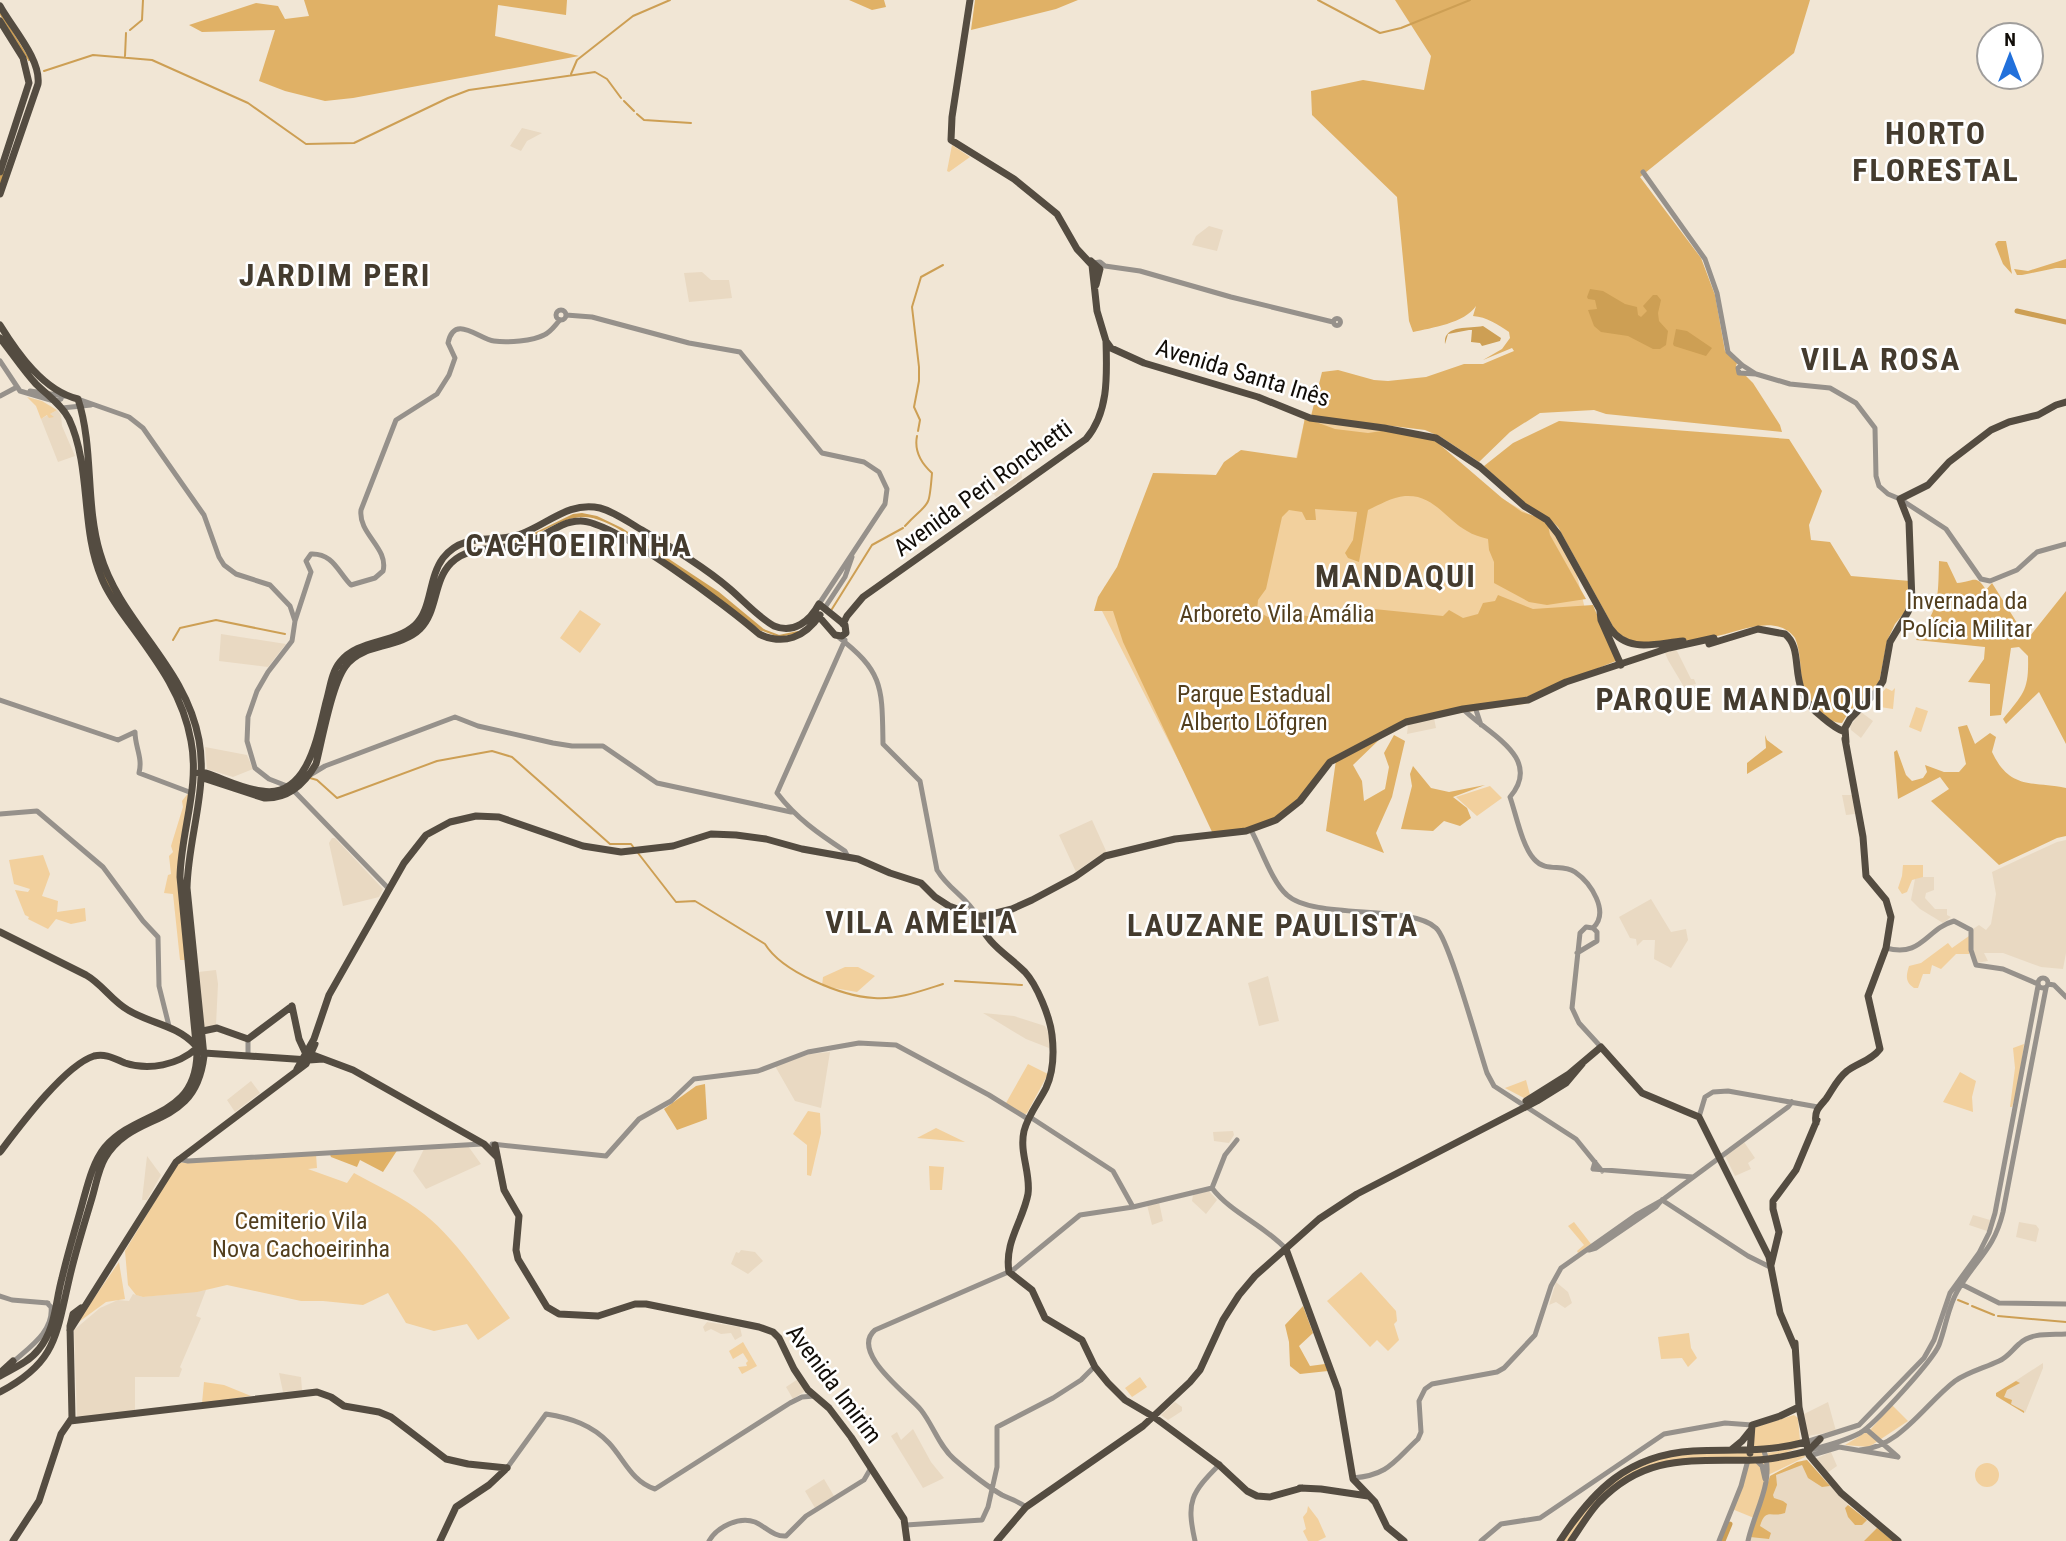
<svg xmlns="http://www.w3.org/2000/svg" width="2066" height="1541" font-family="'Roboto Condensed',sans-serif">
<rect width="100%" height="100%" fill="#f1e6d5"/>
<path fill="#e9d9c2" d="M522 128 542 133 527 141 521 151 510 146Z
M1209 226 1223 230 1217 251 1192 245 1196 236Z
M702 272 711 280H729L732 298 689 302 684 273Z
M57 410 61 415 62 426 75 456 58 462 41 419Z
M1017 465 1021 469 1022 478 996 497 992 492 1002 485 998 479 1008 472 1011 476 1013 475 1014 468Z
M221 634 286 644 268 667 219 661Z
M1676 649 1691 679H1694L1696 684 1684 687 1668 660 1665 653Z
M1861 712 1873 721 1861 738 1851 730 1850 726Z
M1434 718 1436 728 1407 734 1408 725Z
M205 747 247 755 253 769 233 777 207 769Z
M1842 795H1853L1855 814 1846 815Z
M1092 820 1107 853 1091 861 1076 872 1059 835Z
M332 838H335L383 889 379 897 343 906 329 843Z
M2066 840V953L2063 969 2041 967 2003 953H1984L1988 961 1977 963 1972 946 1973 929 1979 925 1986 930 1991 924 1996 894 1992 872 2057 842Z
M1921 877H1934V890L1926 893 1925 898 1935 909H1947V915L1951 917 1943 923 1920 909 1911 900 1915 879Z
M1651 899 1671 932 1686 929 1688 940 1671 968 1654 959 1655 940H1643L1637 946 1636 939 1630 938 1619 917Z
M216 970 218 984 216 1025 206 1028 204 1027 198 972Z
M1268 976 1279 1021 1259 1026 1248 983Z
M983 1013 1014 1016 1045 1026 1049 1034V1048L1026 1039Z
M830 1052 821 1108 795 1101 775 1066 810 1054Z
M251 1081 260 1093 235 1112 227 1100Z
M1233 1131 1234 1135 1229 1143 1214 1141 1213 1132Z
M1744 1142 1755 1158 1748 1163 1751 1169 1735 1176 1725 1156Z
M468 1146 481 1164 426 1189 413 1171 424 1149Z
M147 1156 161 1175 147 1200H142Z
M1209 1191 1217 1200 1206 1214 1192 1201 1193 1195Z
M1159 1202 1163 1221 1152 1225 1147 1205Z
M1973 1215 1990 1220 1987 1231 1969 1225Z
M2019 1222 2036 1225 2039 1229 2036 1242 2016 1237Z
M741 1250 755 1252 763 1261 748 1274 731 1264 736 1252 739 1253Z
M1556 1282 1568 1292 1572 1303 1565 1308 1556 1302 1549 1305Z
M206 1290 196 1316 201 1318 180 1367 182 1369 179 1377H135V1411L81 1417 77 1416 74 1330 100 1308 118 1300 129 1301 133 1294 143 1297Z
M707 1322 740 1327 742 1336 735 1340 731 1333 721 1334 711 1329 705 1332 703 1327Z
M2043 1363V1368L2025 1413 1999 1398 1997 1393Z
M279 1373 301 1377 302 1390 283 1392Z
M798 1379 805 1391 793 1399 786 1387Z
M1175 1402 1182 1407V1411L1168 1420 1161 1415Z
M1828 1402 1836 1431 1808 1436 1804 1414Z
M913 1429 931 1462 944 1478 923 1488 891 1436 897 1432 901 1440Z
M1831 1452 1837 1466 1827 1473 1815 1459Z
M1806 1459 1848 1505 1893 1541H1750L1770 1476Z
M824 1479 834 1496 815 1508 805 1491Z"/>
<path fill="#f2d09d" d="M952 145 970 157 949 172 947 171Z
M27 397 42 401 57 410 50 414 54 417 49 418 47 415 41 419 36 406Z
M1305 418 1375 426 1548 525 1573 559 1585 609 1618 658 1525 704 1410 720 1213 828 1102 611 1104 587 1121 578 1158 481 1153 473 1216 475 1236 453 1295 463Z
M580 610 601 624 580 653 560 638Z
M1886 688 1892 691 1895 688 1893 709 1880 707 1874 702Z
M1916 707 1928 711 1921 732 1909 727Z
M1490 786 1502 798 1477 816 1456 797Z
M189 792 177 879 186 960H180L173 894 164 893 168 875 171 874 169 856 173 852 171 846 183 807 182 801Z
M43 855 50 874 42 896 58 901 57 912 85 908 86 921 71 924 56 919 48 929 28 919 29 917 25 915 15 890 28 892 30 889 14 884 9 860Z
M1903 865H1923V877L1912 880 1907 892 1902 894 1898 888 1902 876Z
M1969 936V954H1956L1941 969 1932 965 1930 974H1923L1918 988H1914C1905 982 1906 976 1909 966L1921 963 1948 943 1952 948Z
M845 967H858L875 976 857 992 822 986 823 977Z
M2024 1044 2018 1088 2012 1107H2010L2015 1068 2013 1048Z
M1028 1064 1048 1074 1027 1113 1024 1115 1006 1103Z
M1960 1072 1976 1081 1972 1097 1973 1112 1943 1102Z
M1526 1080 1530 1095 1524 1098 1505 1088Z
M808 1111 820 1113 821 1133 811 1176 807 1175V1145L793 1134Z
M936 1128 965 1142 917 1138Z
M316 1154 317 1168 308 1169 347 1183 354 1173C377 1186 403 1197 424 1214 456 1239 486 1285 510 1318L478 1340 467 1324 434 1331 406 1323 388 1293 363 1305 323 1301H301L227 1285 197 1292 143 1297 136 1295 128 1285 125 1251 178 1163Z
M929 1166 944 1167 942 1190H930Z
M1574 1222 1591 1244 1578 1253 1577 1251 1584 1245 1568 1226Z
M119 1262 125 1299 106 1302 76 1324Z
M1361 1272 1396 1311 1397 1321 1394 1324 1399 1340 1388 1351 1377 1340 1370 1347 1327 1301Z
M1689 1333 1691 1348 1697 1358 1688 1367 1682 1358 1661 1359 1658 1337Z
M743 1342 757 1366 742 1374 738 1367 747 1366 746 1363 748 1361 743 1353 733 1359 729 1351Z
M1140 1377 1147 1387 1132 1397 1125 1388Z
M204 1382 224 1385 251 1396 202 1403Z
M1892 1405 1908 1421 1869 1447 1845 1445 1871 1429Z
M1794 1415 1798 1418 1800 1440 1786 1444 1753 1447V1429L1756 1427Z
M1802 1447 1787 1452H1803L1805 1457 1768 1475 1754 1518 1732 1509 1748 1460 1769 1458 1767 1453Z
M1763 1452 1765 1458 1682 1459 1617 1484 1568 1541H1561L1595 1496 1637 1466 1678 1454Z
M1975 1475a12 12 0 1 1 24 0a12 12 0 1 1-24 0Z
M1308 1506 1318 1519 1326 1537 1318 1541H1308L1303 1531 1306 1529 1303 1517 1307 1512Z"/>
<path fill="#e0b166" d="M304 0H567L566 15 498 5 495 36 579 56 353 98 325 101 285 91 259 81 275 30 202 32 189 25 256 3 278 6 285 19 309 16Z
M849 0H884L886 7 872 10Z
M975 0H1078L1056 9 971 30Z
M1395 0H1810L1794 53 1640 177 1701 258 1715 295 1725 351 1737 363 1736 366 1753 383 1780 425 1782 432 1606 414 1594 410 1540 413 1510 432 1479 462 1441 437 1425 430 1311 416 1322 372 1338 370 1374 380 1388 381 1426 377 1464 364H1483L1514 351 1512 348 1483 360 1502 349 1510 338 1509 332C1497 324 1487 317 1473 316L1476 306C1465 323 1431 328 1413 332L1409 321 1397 197 1312 115 1311 91 1363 80 1424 90 1431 56Z
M1998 241H2006L2012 274 2003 264 1995 244Z
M2066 259V268H2056L2022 275H2017L2014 269 2028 271Z
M1305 418 1335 429 1368 433 1389 430 1431 437 1502 498 1522 512 1547 520 1550 535 1586 599 1547 605 1529 602 1494 583V562L1489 550 1488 539C1481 537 1473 535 1467 531 1445 519 1434 494 1405 496 1392 497 1379 505 1368 510L1359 562 1348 558 1345 553 1353 540 1357 512 1315 509 1316 520H1306L1302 512 1289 510 1282 517 1266 589 1258 600 1257 611 1268 617 1275 613 1308 616 1331 612 1358 613 1374 609 1443 616 1449 610 1463 618 1478 614 1483 603 1495 601 1498 595 1533 609 1593 605 1616 661 1526 697 1413 717 1338 754 1294 806 1281 815 1251 828 1213 834 1123 642 1113 611H1094L1098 597 1117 567 1153 473 1216 475 1224 462 1241 450 1297 458Z
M1559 421 1789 439 1822 491 1809 525 1811 540 1830 542 1851 576 1910 581 1908 608 1895 624 1887 641 1879 683 1870 695 1850 710 1842 723C1834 723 1829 719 1822 714 1793 694 1806 665 1795 638 1776 612 1737 633 1712 637 1692 640 1650 647 1630 640 1625 638 1620 634 1616 632L1558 527 1546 516 1526 505 1484 466 1513 443Z
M1939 561 1947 562 1957 583C1973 582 1976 573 1986 590L1992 583 2024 634 2030 636 2066 591V744L2039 692 2006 724 2003 719C2024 693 2029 690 2028 656L2019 647 2011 648 2001 715 1990 716V684L1968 682 1984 659 1985 647 1916 640C1939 607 1938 601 1939 561Z
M1967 725 1975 744 1990 733 1996 737 1992 752C2010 790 2031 781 2066 788V836L2057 838 1999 865 1931 801 1949 789 1940 777 1898 799 1894 752 1897 750 1906 775 1912 781 1923 778 1927 772 1925 765 1944 772H1959L1966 764 1958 727Z
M1394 735 1405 741 1392 797 1376 833 1384 853 1326 831 1336 760 1382 737 1353 765 1362 781 1364 801 1385 789 1389 767 1384 753Z
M1765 735 1767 740 1783 752 1747 774V763L1766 748Z
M1413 766 1431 788 1449 792 1485 785 1453 797 1467 808 1471 818 1460 826 1444 821 1433 831 1401 829 1412 786 1410 774Z
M705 1084 707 1119 677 1130 664 1109 696 1086Z
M398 1149 383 1172 360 1160 357 1167 331 1157 329 1152Z
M1303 1306 1313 1333 1299 1346 1310 1366 1325 1364 1328 1371 1300 1374 1290 1366 1289 1342 1285 1325Z
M2016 1381 2020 1383 2007 1390 2004 1397 2012 1400 2011 1404 2024 1411V1413L1996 1396V1393Z
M1807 1460 1830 1486 1822 1487 1808 1478 1802 1465 1776 1475 1777 1485 1773 1495 1774 1498 1783 1501 1787 1504 1785 1513C1771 1518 1766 1507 1760 1526L1771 1533 1769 1539 1750 1537 1770 1476 1797 1462Z
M1848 1505 1867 1520 1862 1525H1855L1848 1517 1845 1508Z
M1877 1528 1893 1541H1864Z"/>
<path fill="#cd9f54" d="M1590 289 1603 291 1625 304 1637 307 1638 315 1641 317 1647 311 1643 306 1653 295H1657L1661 300 1658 313 1659 321 1668 331 1666 345 1660 349H1653L1628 336 1601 332 1594 326 1588 310 1597 309 1595 300 1588 299 1587 297Z
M1483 326 1501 338 1500 341 1482 346 1480 343 1471 342 1472 330H1469L1448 334 1445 344C1443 324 1469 329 1483 326Z
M1676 329 1687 331 1712 348 1706 356 1674 346 1673 344Z
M582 513 597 516 622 528 719 592 765 630 761 631C730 606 699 584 666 562 644 547 609 516 582 517 555 518 534 542 506 543L528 536 573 514Z"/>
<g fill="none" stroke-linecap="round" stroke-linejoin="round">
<path stroke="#cd9f54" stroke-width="2" d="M1318 0 1380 33 1401 28 1470 0
M0 13 29 60
M130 30 142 20 143 0
M125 56 126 33
M44 71 93 55 152 60 248 103 306 144 354 143 448 98 469 90 595 72 607 79 621 98
M571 74 577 60 633 16 670 0
M624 101 634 111
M637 114 644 120 691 123
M918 431 920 420 914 407 919 381V367L912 307 921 277 943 265
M905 526C929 500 929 512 932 473 921 463 914 451 917 436
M832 609 872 545 903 528
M763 630 779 636 798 632
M173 640 180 628 216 620 285 634
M310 778 317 780 337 798 437 761 492 751 512 757 610 844H631L634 848
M638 853 676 902 695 901 765 944C782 972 841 996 874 998 897 1000 921 991 943 984
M955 981 1022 985
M1958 1300 1968 1304
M1972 1306 1994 1315
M1998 1316 2066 1322"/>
<path stroke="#cd9f54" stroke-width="5" d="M0 183 4 173
M2017 311 2066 322
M102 570 119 602
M1723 1541 1730 1524"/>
<path stroke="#96918b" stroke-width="5" d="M1643 172 1705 259 1717 293 1728 352 1742 365 1756 374 1790 384 1830 388 1856 403 1875 428 1876 476 1879 486 1888 494 1900 499 1946 529 1981 579 1990 581 2017 570 2037 552 2066 544
M1093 263 1100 262 1105 266 1140 271 1231 297 1333 322
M556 315a5 5 0 1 1 10 0a5 5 0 1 1-10 0Z
M566 315 592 317 689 343 740 352 822 453 864 462 879 472 887 489 885 504 819 604
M1333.5 322a3.5 3.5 0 1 1 7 0a3.5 3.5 0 1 1-7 0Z
M0 361 20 391 54 401 61 399 62 394
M1742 365 1738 368 1739 373 1756 374
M30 391 65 396
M0 396 17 387
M78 399 129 417 143 428 204 515 219 557 224 565 236 574 270 585 290 606 295 621 292 641 268 672 257 691 248 717 247 741 255 768 269 779 287 786 296 793 388 888
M62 408 91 405
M824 609 845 577 852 557
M295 621 311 572 306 561 311 554C333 553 338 572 351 585L375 578 383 571C389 548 358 534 361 510L396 420 437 394 449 375 455 358 448 343C454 313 479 339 494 341 507 343 533 341 544 335 551 332 555 325 560 320
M837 636C884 672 882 687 883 744L920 781 937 870C949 890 967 897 977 916
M845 640 777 793C796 818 819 834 845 851L847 855
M0 700 118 740 135 732C135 747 143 758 139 773L192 793
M1475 707 1481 725
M1463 709C1486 733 1544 757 1510 797 1516 814 1522 846 1534 859 1546 873 1562 863 1575 872 1591 883 1610 912 1593 928
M310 775 325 766 455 717 478 726 553 743 572 746H603L657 783 791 812
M0 814 37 811 103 867 143 921 158 937 159 986 169 1026
M1251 830C1261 848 1272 882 1287 895 1314 920 1411 904 1436 928 1449 939 1479 1049 1487 1073L1494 1086 1576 1139 1602 1171
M1593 928 1586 927 1580 933 1572 1008 1579 1023 1601 1047
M1886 948C1922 958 1926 929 1954 921L1971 930V950L1976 965 2003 969 2038 984
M1577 953 1597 941V932L1593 928
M2038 983a5 5 0 1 1 10 0a5 5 0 1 1-10 0Z
M2048 984 2054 985 2066 997
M248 1039V1056
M1030 1117 1113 1171 1133 1207
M1699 1117 1705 1097 1713 1092 1728 1091 1818 1107
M492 1144 606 1156 639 1119 671 1101 694 1079 758 1071 808 1052 859 1043 896 1045 989 1095 1028 1119
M178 1159 188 1161 482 1144
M1595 1162 1593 1169 1693 1177
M1212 1188C1231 1213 1264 1225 1286 1249
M1212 1188 1225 1155 1237 1140
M1662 1200 1748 1256 1772 1268
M1589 1250 1596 1248 1656 1207 1661 1201 1788 1107 1792 1102
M1959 1283 1999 1303 2066 1304
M0 1296 12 1300 48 1303
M12 1363C28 1348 54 1332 51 1307L47 1303
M1866 1429 1898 1457
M1806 1442 1859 1425 1924 1358 1934 1340 1950 1293 1979 1253 1989 1233 1995 1213 2038 986
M1810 1450C1826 1446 1845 1441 1860 1433 1874 1425 1933 1360 1939 1345 1946 1327 1948 1306 1958 1290 1976 1259 1994 1250 2003 1212L2046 988
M1860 1450C1900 1447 1925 1404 1955 1381 1968 1372 1984 1368 1999 1361 2008 1357 2012 1350 2019 1344 2032 1332 2050 1335 2066 1334
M1809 1456 1839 1447 1898 1457
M1756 1460 1762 1466 1765 1479
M507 1468 546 1414C571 1418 592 1425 609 1443 624 1459 632 1482 655 1489L790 1403 802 1397 814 1396
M1353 1478C1389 1475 1394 1461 1418 1439L1421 1432 1419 1401 1425 1389 1432 1384 1497 1372 1504 1368 1535 1335 1551 1286 1561 1268 1636 1215 1661 1201
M1026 1507C1018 1501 1010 1499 1002 1495 985 1485 969 1472 954 1459 939 1446 933 1425 921 1410 909 1395 849 1352 875 1330L1013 1270 1080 1215 1133 1207 1212 1188
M906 1525 982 1520 988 1507 997 1467V1427L1053 1398 1081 1380 1095 1366
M709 1541C717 1527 739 1516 755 1522 766 1527 774 1537 786 1536L806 1516 864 1480 871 1468
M1195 1541C1186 1501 1191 1493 1220 1464
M1481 1541 1501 1524 1540 1518 1664 1434 1725 1423 1752 1425
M1719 1541 1741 1486 1748 1460
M1748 1541C1754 1512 1775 1481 1764 1451"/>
<path stroke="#544c41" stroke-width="7" d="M970 0 952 117 951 140 1014 179 1057 214 1077 249 1092 265 1097 311 1106 341 1111 348 1144 363 1258 397 1310 418 1384 428 1436 438 1480 467 1524 506 1547 520 1558 534 1610 628C1628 654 1657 643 1683 641
M0 6C12 28 41 59 38 84L0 194
M0 21 23 58 29 83 0 172
M1091 261 1100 269 1096 285
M0 325C18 354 44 391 78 399 94 448 85 503 100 553 120 623 185 664 199 740 208 790 188 838 187 888L204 1056C195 1131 134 1109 105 1158 98 1170 96 1185 92 1198 84 1225 75 1253 69 1280 56 1336 56 1363 0 1392
M0 338C12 353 23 370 36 384 47 395 62 405 69 419 92 469 80 528 102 579 109 596 120 610 130 624 157 661 183 695 191 741 200 787 181 831 180 877L197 1054C195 1119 138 1109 105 1147 93 1162 88 1183 83 1201 76 1227 68 1252 62 1278 55 1303 56 1328 39 1349 29 1362 14 1368 0 1376
M1600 611 1601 620 1621 665
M843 624 847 616 863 597 1086 439C1109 412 1107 375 1106 341
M1709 644 1758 629 1785 634C1807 652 1784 688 1822 717 1829 723 1836 729 1845 732
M1846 742 1845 728 1850 719 1876 692 1883 681 1890 642 1908 612 1912 602 1909 522 1900 499 1928 485 1949 462 1991 430 2009 422 2038 415 2056 405 2066 402
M199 773H206C224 779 243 789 262 791 308 799 318 734 326 702 330 689 331 673 340 662 358 639 394 644 415 625 432 610 428 578 443 558 464 531 494 544 521 534 548 524 569 501 600 508 615 512 628 522 642 530 672 548 703 566 730 589 744 601 758 617 774 626 794 634 810 621 819 604L845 625 846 633 842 636 835 635 815 612
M203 778 264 798C288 799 305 783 316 764 322 740 332 685 345 667 350 659 357 655 366 651 382 645 407 642 420 629 438 611 433 581 451 563 468 546 495 549 517 546 540 542 557 521 580 521 613 520 731 609 759 634 784 646 805 637 820 615
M977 916C986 945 1006 953 1025 972 1037 985 1050 1017 1052 1035 1054 1052 1053 1073 1046 1088 1039 1102 1028 1115 1024 1131 1019 1153 1031 1173 1028 1194 1023 1221 1004 1242 1009 1272L1032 1290 1045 1318 1082 1340 1095 1367 1108 1383 1125 1400 1154 1417 1219 1465 1247 1491 1257 1496 1270 1497 1302 1488
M0 932 86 975C102 984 112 1001 128 1010 151 1024 177 1025 195 1045
M292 1006 299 1039 305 1052 353 1070 484 1144 497 1157
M198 1032 217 1028 248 1039 292 1006
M204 1053 309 1060 323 1059
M297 1069 314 1039 329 995 404 863 426 835 450 822 476 816 499 817 583 846 621 852 673 846 711 834 736 835 766 839 802 849 858 859 890 873 921 883 935 897 949 906 977 916H984L1012 909 1032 900 1075 877 1105 856 1175 839 1246 831 1276 820 1300 801 1330 762 1406 722 1463 709 1528 700 1566 682 1669 648 1714 638
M1526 1101 1569 1074 1601 1047 1642 1093 1699 1117 1769 1257 1780 1313 1795 1348
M1816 1123C1814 1111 1819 1107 1826 1099 1833 1089 1837 1079 1847 1071 1858 1063 1872 1060 1880 1049L1868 996 1886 948 1891 917 1886 900 1866 876 1863 837 1845 739
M495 1145 504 1190 519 1216 516 1250 518 1259 547 1307 559 1314 598 1316 635 1304H646L759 1327 773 1332 779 1338 794 1369 808 1390 829 1408 851 1437 904 1519 907 1541
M0 1152C19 1127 65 1065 94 1056 106 1053 115 1059 125 1063 149 1071 178 1065 197 1048
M1286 1249 1338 1390 1353 1479 1375 1502 1387 1527 1404 1541
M1771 1265 1779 1232 1773 1209V1201L1796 1170 1817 1120
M70 1330 176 1162 306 1064 315 1044
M1795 1343 1799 1407 1809 1455 1841 1493 1898 1541
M1 1372 13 1361
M70 1421 317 1392 331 1397 344 1406 379 1412 391 1417 446 1459 468 1464 507 1468
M1731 1450 1742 1441 1750 1431
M1808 1451 1820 1439
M1750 1453 1752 1425 1780 1416 1799 1407
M1300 1488 1321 1489 1368 1496
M13 1541 39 1501 61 1434 72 1418 70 1326 73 1314 81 1308
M440 1541 456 1507 489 1485 507 1468
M997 1541 1026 1507 1143 1426 1190 1382 1200 1370 1223 1320 1239 1295 1255 1276 1319 1219 1357 1194 1537 1101 1566 1083 1582 1064
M1560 1541C1593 1490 1628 1455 1693 1451 1734 1449 1763 1453 1806 1442
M1571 1541C1580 1528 1588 1514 1599 1502 1647 1452 1694 1462 1755 1460 1773 1460 1790 1455 1808 1451"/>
</g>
<g text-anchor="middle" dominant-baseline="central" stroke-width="5" stroke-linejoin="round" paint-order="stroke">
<g font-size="24" fill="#110d08" stroke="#fff">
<text transform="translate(1243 373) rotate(17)">Avenida Santa Inês</text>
<text transform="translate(983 488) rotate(-36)">Avenida Peri Ronchetti</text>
<text transform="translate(834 1384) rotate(53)">Avenida Imirim</text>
</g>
<g font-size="24" fill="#533f1e" stroke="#fff">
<text x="1967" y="601">Invernada da<tspan x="1967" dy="28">Polícia Militar</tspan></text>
<text x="1277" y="614">Arboreto Vila Amália</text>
<text x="1254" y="694">Parque Estadual<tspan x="1254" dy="28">Alberto Löfgren</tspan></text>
<text x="301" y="1221">Cemiterio Vila<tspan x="301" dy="28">Nova Cachoeirinha</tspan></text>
</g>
<g font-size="32" font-weight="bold" letter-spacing="2" fill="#443b2e" stroke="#fff">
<text x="1936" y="133">HORTO<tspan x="1936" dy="37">FLORESTAL</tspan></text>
<text x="335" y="275">JARDIM PERI</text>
<text x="1881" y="359">VILA ROSA</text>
<text x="579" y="545">CACHOEIRINHA</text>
<text x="1396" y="576">MANDAQUI</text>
<text x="1740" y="699">PARQUE MANDAQUI</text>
<text x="922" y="922">VILA AMÉLIA</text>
<text x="1273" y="925">LAUZANE PAULISTA</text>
</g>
</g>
<g transform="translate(2010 56)"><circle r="33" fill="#ffffff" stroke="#a09e9c" stroke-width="2"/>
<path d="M0-5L12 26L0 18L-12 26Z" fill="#2170db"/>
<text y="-10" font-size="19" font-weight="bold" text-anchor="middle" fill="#110d08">N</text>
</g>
</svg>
